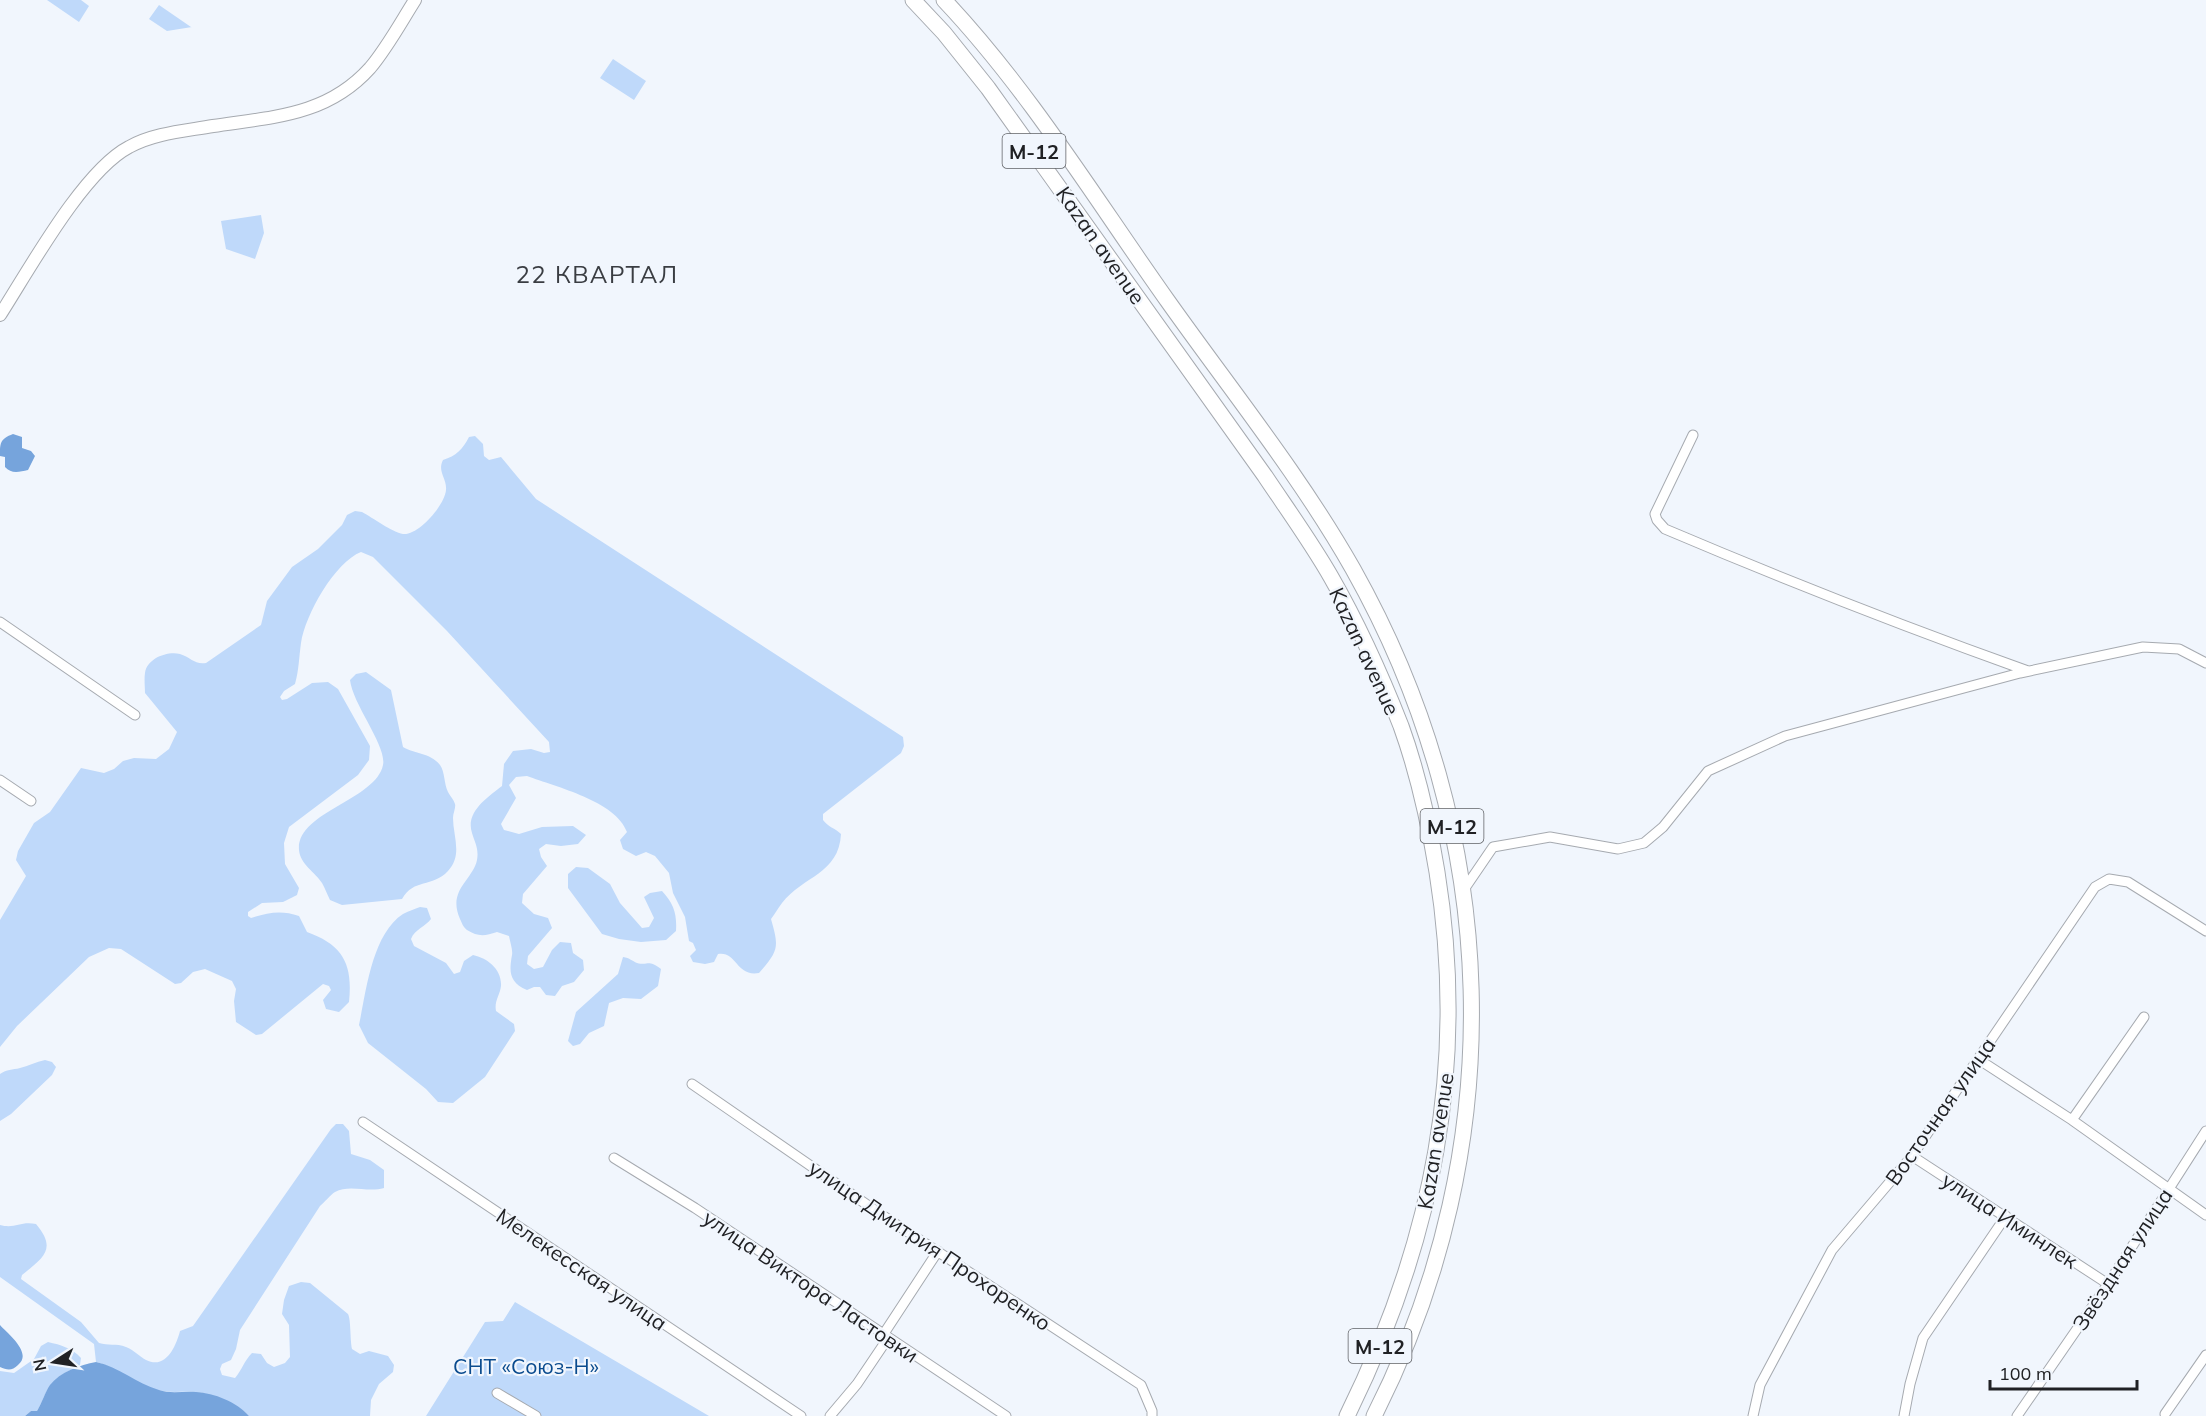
<svg xmlns="http://www.w3.org/2000/svg" width="2206" height="1416" font-family="Mulish,sans-serif">
<rect width="100%" height="100%" fill="#f1f6fd"/>
<path fill="#bfd9fa" d="M47 0H81L89 6 79 22Z
M159 5 191 27H192L167 31 149 19Z
M613 59 646 81 634 100 600 78Z
M261 215 264 233 255 259 226 249 221 221Z
M475 436 483 444 484 456 489 460 501 457 536 499 903 737 904 746 901 753 823 814V820C828 827 835 828 841 834 839 874 803 876 782 903 778 908 775 914 771 919 779 947 779 950 759 973 736 977 737 951 718 954L714 962 705 964 693 962 690 956 696 950 693 943 689 941 685 917 673 893 669 873 655 856 646 852 636 856 623 849 620 840 627 832C616 801 556 787 527 776L516 777 509 785 516 798 501 824 504 830 519 834 542 827 573 826 586 835 578 844 561 846 546 844 539 849 541 857 547 866 523 894 522 903 534 914 548 918 552 928 528 956 527 964 534 969 543 967 552 950 560 942 571 943 573 953 583 960 584 970 574 982 562 986 555 996 546 995 540 987H534L527 990C509 982 509 972 512 955 513 950 510 942 509 936L497 932C485 936 478 937 467 930 463 927 462 923 460 919 447 890 473 880 477 860 479 849 475 843 472 833 465 812 488 797 502 786L504 764 513 751 531 749 544 753 550 752 549 742 447 631 373 557 361 552C335 562 305 615 301 643 299 657 299 670 295 684L284 691 280 697 282 700 287 699 312 683 328 682 338 689 370 746 369 760 358 775 289 827 284 843 285 864 299 888 297 895 283 902 262 903 248 912V916L251 918C269 912 282 910 299 916L307 932C343 945 353 964 349 1002L339 1012 326 1009 323 1000 331 990 329 986 323 984 262 1034 256 1035 236 1022 234 1001 236 989 232 981 205 969 193 972 181 983 175 984 121 949 109 948 89 957 17 1026 0 1047V920L26 876 16 860 18 851 34 823 50 812 81 768 104 773 114 769 123 761 134 758 156 759 169 749 177 732 145 693C145 687 144 679 145 673 147 659 166 651 180 654 190 657 195 665 206 663L261 625 267 601 292 567 318 549 342 525 347 515 355 511 362 512C373 518 392 532 403 534 418 536 445 505 446 490 447 478 437 472 443 460 456 456 463 449 469 437Z
M366 672 391 690 403 747C415 754 431 753 440 765 445 772 444 784 448 792 450 796 454 800 455 804 456 808 453 813 453 818 453 836 463 855 448 871 432 888 414 878 402 899L342 905 330 900C327 894 325 888 322 883 315 872 300 864 299 850 296 812 376 800 383 765 387 746 353 705 350 680L356 674Z
M576 867 588 868 610 884 620 903 642 928 649 927 654 918 644 897 650 893 662 891C674 904 677 914 676 931L666 940 641 942 619 939 602 934 568 888V874Z
M420 907 427 908 431 919C425 927 415 929 411 939L414 946 446 963 454 974 460 972 464 961 473 955C487 958 502 969 501 986 500 995 494 1001 496 1011L514 1024 515 1031 485 1077 453 1103 438 1102 426 1089 368 1043 359 1025C366 992 372 934 403 914 408 911 415 909 420 907Z
M623 957C630 958 632 961 637 963 649 966 647 959 661 969L658 986 641 999 623 998 609 1003 604 1026 589 1033 580 1044 573 1046 568 1041 576 1012 618 974Z
M45 1060 52 1062 56 1067 52 1075 11 1114 0 1121V1074C7 1069 12 1070 20 1068 28 1066 36 1062 45 1060Z
M336 1124H343L349 1131 351 1154 370 1160 384 1170V1188C368 1193 350 1184 335 1192 330 1195 325 1202 320 1206L240 1330 236 1349 231 1360 222 1364 220 1369 222 1375 235 1378C242 1370 244 1361 252 1353L261 1354 267 1363 274 1367 285 1363 290 1357 289 1325 282 1314 284 1300 289 1286 301 1282 310 1283 348 1314C351 1320 350 1339 352 1349L360 1354 369 1351 388 1356 394 1365 393 1372 379 1384 371 1400 370 1416H249C240 1405 210 1393 196 1392 185 1391 174 1393 163 1391 138 1388 120 1368 96 1362L94 1344 0 1277V1225C15 1229 20 1221 36 1224 57 1249 44 1257 22 1275L21 1279 81 1322 99 1343C108 1346 116 1343 126 1347 134 1350 139 1356 146 1360 166 1370 176 1346 180 1331L193 1326 331 1129Z
M515 1302 709 1416H426L485 1322 503 1321Z
M48 1342C61 1345 72 1348 81 1358L80 1365C70 1371 58 1375 51 1385 45 1392 42 1403 37 1411H31L25 1416H0V1371L14 1373 34 1359 41 1346Z"/>
<path fill="#76a4dc" d="M13 434 22 437V448L31 451 35 456 28 470C19 472 11 474 5 467V457L0 456C0 443 0 439 13 434Z
M0 1325C8 1334 33 1353 18 1365 12 1371 7 1370 0 1367Z
M96 1362C119 1367 136 1383 159 1390 170 1394 184 1391 196 1392 214 1393 237 1402 249 1416H25L31 1411H37C42 1403 45 1392 50 1385 60 1372 80 1365 96 1362Z"/>
<g fill="none" stroke-linecap="round" stroke-linejoin="round">
<g stroke="#a6aab0" stroke-width="11">
<path id="minor" d="M1693 435 1655 514 1657 520 1665 529C1785 580 1905 627 2028 671
M0 622 135 715
M0 780 31 801
M1463 891 1493 847 1550 837 1618 849 1644 843 1663 827 1708 771 1785 736 2020 673 2143 647 2179 649 2206 663
M1978 1059 2072 1120 2206 1215
M692 1084 879 1213 1141 1385 1152 1411V1416
M2072 1120 2144 1017
M363 1122 801 1416
M1912 1156 2108 1284
M614 1158 695 1208 1006 1416
M883 1335 938 1251
M497 1393 536 1416
M2165 1414 2206 1355
M830 1416 857 1384 888 1338
M1753 1416 1760 1385 1832 1250 1912 1156 2095 887 2109 879 2128 882 2206 931
M1904 1416 1910 1384 1923 1338 2006 1216
M2017 1416 2108 1284 2206 1131"/>
</g>
<g stroke="#a6aab0" stroke-width="14">
<path id="tertiary" d="M0 315C29 270 83 171 129 147 154 133 185 131 213 126 272 117 327 116 370 68 387 48 401 22 415 0"/>
</g>
<g stroke="#a6aab0" stroke-width="17">
<path id="primary" d="M913 0 944 33 988 88 1265 476C1287 509 1311 542 1331 577 1358 624 1381 675 1401 726 1418 773 1429 823 1437 872 1468 1065 1433 1242 1347 1416
M944 0C1029 90 1096 200 1167 300 1230 389 1299 474 1353 569 1502 834 1512 1144 1374 1416"/>
</g>
<use href="#minor" stroke="#fff" stroke-width="9"/>
<use href="#tertiary" stroke="#fff" stroke-width="12"/>
<use href="#primary" stroke="#fff" stroke-width="15"/>
</g>
<g text-anchor="middle" dominant-baseline="central" stroke-width="4.5" stroke-linejoin="round" paint-order="stroke">
<g fill="#f1f6fd" stroke="#5f6165" stroke-width="1.5">
<rect x="1002.5" y="134" width="63" height="34" rx="4.5"/>
<rect x="1420.5" y="809" width="63" height="34" rx="4.5"/>
<rect x="1348.5" y="1329" width="63" height="34" rx="4.5"/>
</g>
<g font-size="20" font-weight="bold" fill="#202124">
<text x="1034" y="151">М-12</text>
<text x="1452" y="826">М-12</text>
<text x="1380" y="1346">М-12</text>
</g>
<g font-size="21" fill="#202124" stroke="#f1f6fd">
<text transform="translate(1101 245) rotate(55)">Kazan avenue</text>
<text transform="translate(1365 651) rotate(65)">Kazan avenue</text>
<text transform="translate(1940 1111) rotate(-55)">Восточная улица</text>
<text transform="translate(1435 1141) rotate(-81)">Kazan avenue</text>
<text transform="translate(2010 1220) rotate(33)">улица Иминлек</text>
<text transform="translate(930 1245) rotate(34)">улица Дмитрия Прохоренко</text>
<text transform="translate(2122 1259) rotate(-57)">Звёздная улица</text>
<text transform="translate(582 1269) rotate(34)">Мелекесская улица</text>
<text transform="translate(811 1286) rotate(34)">улица Виктора Ластовки</text>
</g>
<g font-size="21" fill="#0a4b8e" stroke="#f1f6fd">
<text x="526" y="1366">СНТ «Союз-Н»</text>
</g>
<g font-size="24" letter-spacing="1.5" fill="#3a3d42" stroke="#f1f6fd">
<text x="597" y="274">22 КВАРТАЛ</text>
</g>
</g>
<g transform="translate(54 1362) rotate(258)" stroke="#f1f6fd" stroke-width="4.5" paint-order="stroke">
<path d="M0-4.5L10 22L0 15L-10 22Z" fill="#202124"/>
<text y="-9" font-size="16" font-weight="bold" text-anchor="middle" fill="#202124">N</text>
</g>
<path d="M1990 1380v9h147v-9" fill="none" stroke="#202124" stroke-width="3"/>
<text x="1999" y="1380" font-size="18" fill="#202124" stroke="#f1f6fd" stroke-width="4.5" paint-order="stroke">100 m</text>
</svg>
